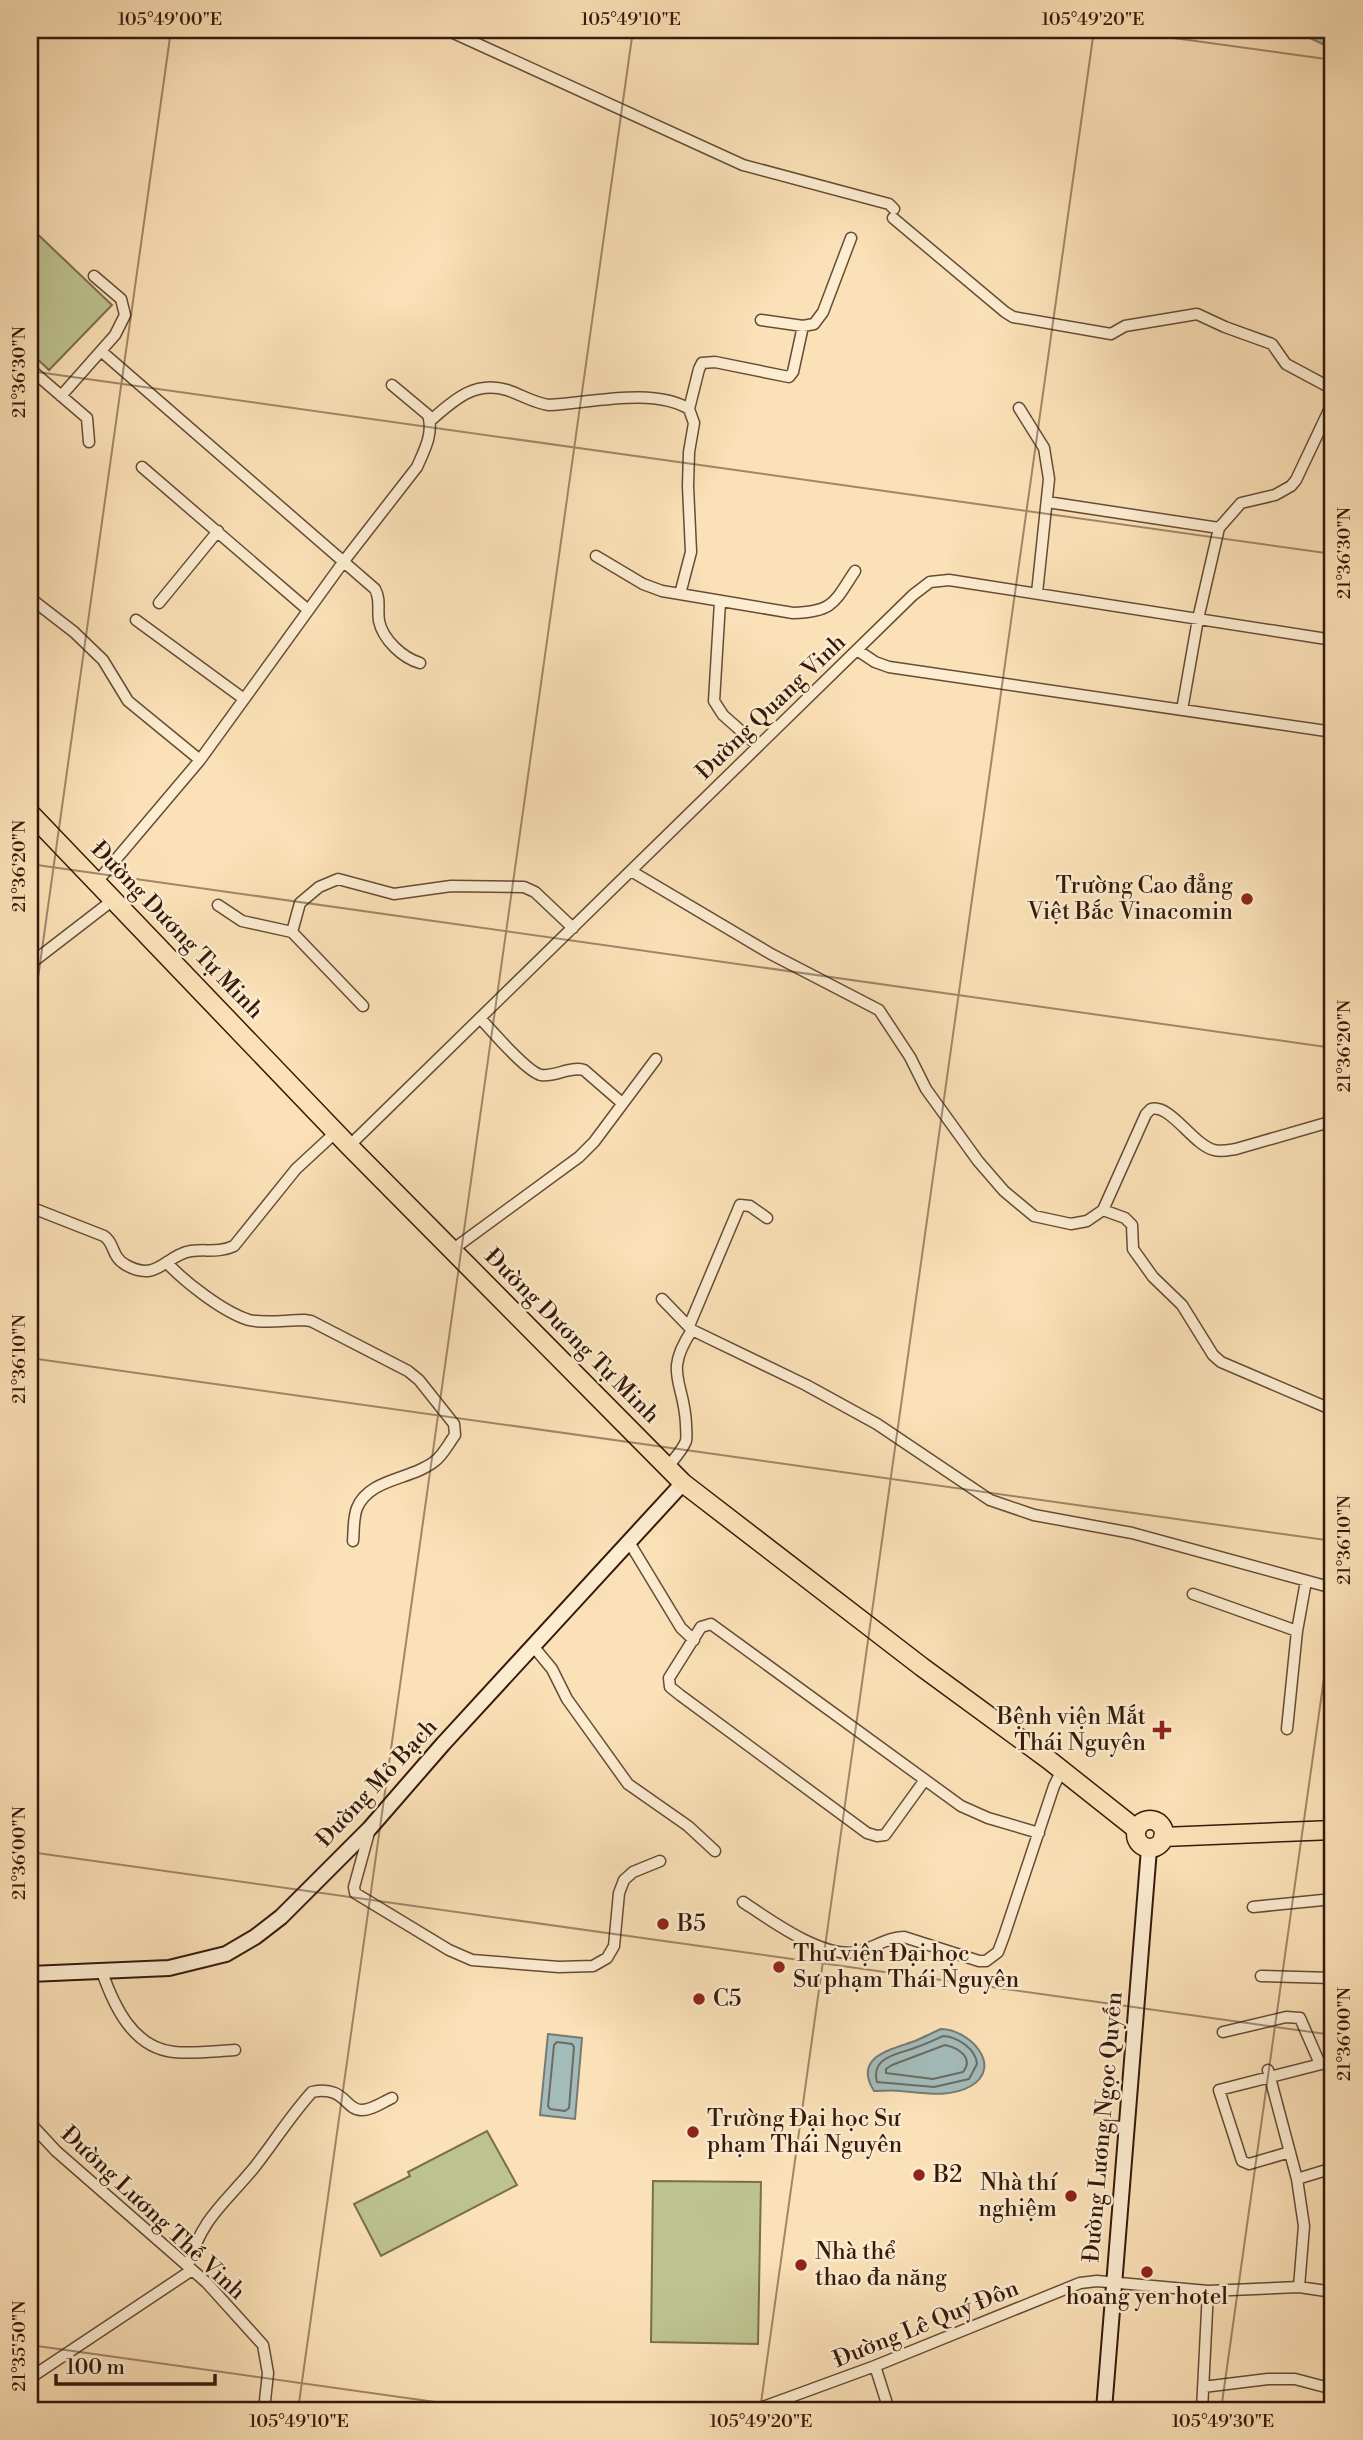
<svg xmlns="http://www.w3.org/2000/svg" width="1363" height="2440" font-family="'Libre Bodoni',serif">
<rect width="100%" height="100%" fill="#fbe1b7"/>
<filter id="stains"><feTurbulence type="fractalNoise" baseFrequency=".00286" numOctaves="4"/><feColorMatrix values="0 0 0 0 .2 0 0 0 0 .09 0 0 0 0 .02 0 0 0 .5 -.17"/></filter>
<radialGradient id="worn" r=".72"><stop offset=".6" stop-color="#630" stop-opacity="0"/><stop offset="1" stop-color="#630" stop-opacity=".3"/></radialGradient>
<path fill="#bdc38f" stroke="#7a6e4e" stroke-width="2" d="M30 227 112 305 49 370 30 352Z
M487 2131 517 2185 381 2256 354 2204 410 2176 408 2172Z
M653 2181 761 2182 758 2344 651 2342Z"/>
<path fill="#a3bbb9" stroke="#777a74" stroke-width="2" d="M1293 30H1333V49Z
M941 2029C969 2029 1004 2066 971 2086 950 2098 924 2093 901 2091 892 2090 883 2091 874 2091 852 2056 893 2049 915 2041 924 2037 932 2033 941 2029Z
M548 2034 582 2038 575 2119 540 2115Z"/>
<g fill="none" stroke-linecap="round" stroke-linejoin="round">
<path stroke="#6c6a62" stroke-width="2" d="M943 2036C958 2037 976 2049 977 2064L969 2079 934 2087 877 2082C870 2056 900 2054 917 2047 926 2044 934 2040 943 2036Z
M557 2042 572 2044 574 2047 569 2108 565 2111 550 2109 548 2106 554 2045Z
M945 2045C959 2048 974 2058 963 2072L933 2079 886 2073V2069L892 2065Z"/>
<g stroke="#674b37" stroke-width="13">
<path id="street" d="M447 30 743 165 889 204 894 209
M893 218 1005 312 1013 317 1111 334 1125 326 1197 314 1225 327 1272 344 1286 364 1327 386 1332 392 1331 406 1296 480 1291 486 1275 495 1241 503 1219 528 1198 619 1182 710
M761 320 803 326 814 324 823 312 851 238
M101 351 375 589C381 600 377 609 379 621 383 640 403 658 420 663
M30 369 87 418 89 442
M61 396 115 335 125 315 121 299 94 276
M1019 408 1044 448 1049 479 1037 593
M689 409 699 369 702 363 715 362 789 377 793 372 803 326
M430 421C453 401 474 380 507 390 522 395 534 403 549 405 590 403 653 387 689 409L694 423 689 452 688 486 691 552 680 594
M142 467 308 610
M1047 502 1219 528
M596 556 643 584 662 591 793 613C833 612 834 603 855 571
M30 598 74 632 103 660 128 701 200 760
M720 602 714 701 723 715 758 746
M159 603 218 531
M136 620 244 699
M857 650 875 662 889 667 1333 732
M631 871 771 954 879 1010 910 1057 926 1089 978 1161 1004 1191 1034 1216 1071 1224 1087 1221 1103 1210 1146 1114 1151 1109C1171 1104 1193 1145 1214 1150 1221 1152 1229 1150 1236 1149L1333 1121
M96 883 200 760 344 561 417 467C424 451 434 433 428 415L392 385
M218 905 242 921 292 932 363 1006
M292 932 300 903 319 887 338 879 394 894 451 886 524 887 535 892 573 928
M30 964 113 900
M480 1018C491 1030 527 1072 541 1075 556 1077 569 1066 584 1070L622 1103
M349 1146 913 595 930 582 949 580 1333 640
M30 1207 104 1236C115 1243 111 1257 126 1265 158 1283 165 1255 191 1251 206 1249 219 1253 234 1246L296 1169 336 1132
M1103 1210 1125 1218 1132 1225 1133 1249 1153 1277 1182 1305 1213 1355 1221 1362 1333 1410
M452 1250 579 1157 594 1142 656 1059
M167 1263C185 1282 223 1312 249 1320 266 1324 286 1320 304 1320L311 1321 408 1371 419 1380 454 1424 455 1435C449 1443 443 1455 435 1461 412 1480 369 1478 357 1508 353 1518 354 1531 353 1541
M662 1299 692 1330 806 1385 877 1424 990 1500 1034 1515 1132 1533 1333 1588
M689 1326 740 1205 750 1206 767 1218
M667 1468C673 1460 682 1451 686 1441 687 1436 686 1430 686 1424 684 1380 663 1374 692 1330
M629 1542 681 1628 694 1640
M1193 1594 1297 1631
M533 1646 552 1669 567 1699 628 1784 688 1826 715 1851
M1287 1729 1297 1631 1306 1581
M924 1781 885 1835 877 1836 867 1833 680 1695 670 1687 669 1678 701 1627 711 1624 961 1806 988 1818 1039 1833
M370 1829 354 1887 355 1893 449 1950 472 1960 559 1967 593 1966 607 1958 614 1946 619 1893 624 1880 633 1872 660 1861
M743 1902C770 1920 823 1959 857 1952 874 1948 887 1937 904 1937L979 1961H986L998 1952 1004 1936 1054 1786 1062 1770
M1253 1907 1333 1899
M102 1972C114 2006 133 2048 174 2052 194 2054 215 2051 235 2050
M1261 1976 1333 1978
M1223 2032 1286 2017 1300 2018 1320 2064
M1268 2070 1297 2179 1304 2226 1299 2287
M30 2123 56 2151 206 2282 263 2345 268 2373 264 2410
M1104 2126 1126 2127
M1290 2152 1249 2164 1242 2161 1219 2090 1333 2061
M1297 2179 1333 2168
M188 2266C202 2218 223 2205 253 2169 273 2144 290 2116 312 2092 345 2085 345 2110 361 2110 370 2111 383 2102 392 2098
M875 2366 889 2410
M33 2376 192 2270
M1203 2387 1268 2379H1295L1333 2389
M755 2410 875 2366 1080 2283 1097 2281 1208 2291 1299 2287 1333 2292
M1202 2410 1208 2291"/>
</g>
<g stroke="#36190c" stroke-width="18">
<path id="secondary" d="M30 1974 169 1968 226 1954 255 1937 281 1917 370 1828 443 1744 683 1483
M1104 2410 1149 1849"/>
</g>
<g stroke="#36190c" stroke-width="21">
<path id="highway" d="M30 813 349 1146 683 1483 922 1667 1049 1760 1136 1829
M1136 1834a14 14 0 1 1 28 0a14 14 0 1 1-28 0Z
M1163 1837 1333 1830"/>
</g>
<use href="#street" stroke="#fcecd0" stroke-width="10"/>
<use href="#secondary" stroke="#fcecd0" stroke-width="14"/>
<use href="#highway" stroke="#fbe1b7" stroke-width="18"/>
</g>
<path fill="none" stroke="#36190c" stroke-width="2" stroke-opacity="0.45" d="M1115 30 1333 60M30 371 1333 554M30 864 1333 1048M30 1035 171 30M30 1358 1333 1541M30 1852 1333 2035M30 2345 492 2410M298 2410 633 30M760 2410 1094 30M1221 2410 1333 1614"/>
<g fill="#8f2418" stroke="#fcecd0" stroke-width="2.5">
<circle cx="1247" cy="899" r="7"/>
<path d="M1158.5 1719.5h7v7h7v7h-7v7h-7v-7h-7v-7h7z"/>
<circle cx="663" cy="1924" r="7"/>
<circle cx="779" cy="1967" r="7"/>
<circle cx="699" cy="1999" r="7"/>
<circle cx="693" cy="2132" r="7"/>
<circle cx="919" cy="2175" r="7"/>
<circle cx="1071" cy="2196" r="7"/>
<circle cx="801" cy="2265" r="7"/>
<circle cx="1147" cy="2272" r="7"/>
</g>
<g text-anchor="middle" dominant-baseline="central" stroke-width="5" stroke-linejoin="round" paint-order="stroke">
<g font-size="23" fill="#36190c" stroke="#fcecd0">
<text transform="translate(771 707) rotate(-44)">Đường Quang Vinh</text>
<text transform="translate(177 930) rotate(46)">Đường Dương Tự Minh</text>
<text transform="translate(572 1336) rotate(45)">Đường Dương Tự Minh</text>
<text transform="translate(377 1783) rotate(-47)">Đường Mỏ Bạch</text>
<text transform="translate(1103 2127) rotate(-85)">Đường Lương Ngọc Quyến</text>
<text transform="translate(153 2213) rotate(43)">Đường Lương Thế Vinh</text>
<text transform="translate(926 2324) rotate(-22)">Đường Lê Quý Đôn</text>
</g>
<g font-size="23" fill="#36190c" stroke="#fcecd0" text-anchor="start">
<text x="1233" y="886" text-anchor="end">Trường Cao đẳng<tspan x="1233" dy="26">Việt Bắc Vinacomin</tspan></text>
<text x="1146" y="1717" text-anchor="end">Bệnh viện Mắt<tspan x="1146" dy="26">Thái Nguyên</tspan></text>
<text x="677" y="1924">B5</text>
<text x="793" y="1954">Thư viện Đại học<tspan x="793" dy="26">Sư phạm Thái Nguyên</tspan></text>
<text x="713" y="1999">C5</text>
<text x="707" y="2119">Trường Đại học Sư<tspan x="707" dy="26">phạm Thái Nguyên</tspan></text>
<text x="933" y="2175">B2</text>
<text x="1057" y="2183" text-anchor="end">Nhà thí<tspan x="1057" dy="26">nghiệm</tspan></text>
<text x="815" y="2252">Nhà thể<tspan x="815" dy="26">thao đa năng</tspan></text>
<text x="1147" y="2297" text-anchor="middle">hoang yen hotel</text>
</g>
</g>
<rect width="1363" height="2440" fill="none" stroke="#fbe1b7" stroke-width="77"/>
<path d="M56 2374v10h159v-10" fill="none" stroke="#36190c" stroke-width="3.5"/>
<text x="66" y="2374" font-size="21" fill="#36190c" stroke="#fcecd0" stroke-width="5" paint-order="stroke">100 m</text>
<rect x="38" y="38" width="1286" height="2364" fill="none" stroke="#36190c" stroke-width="2.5"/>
<g font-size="18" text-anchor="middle" fill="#36190c">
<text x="170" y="25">105°49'00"E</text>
<text x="631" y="25">105°49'10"E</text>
<text x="1093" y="25">105°49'20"E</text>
<text transform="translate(19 372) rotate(-90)" y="6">21°36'30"N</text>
<text transform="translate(1344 553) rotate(-90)" y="6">21°36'30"N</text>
<text transform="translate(19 866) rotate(-90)" y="6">21°36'20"N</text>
<text transform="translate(1344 1046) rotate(-90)" y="6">21°36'20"N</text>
<text transform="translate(19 1359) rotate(-90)" y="6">21°36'10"N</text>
<text transform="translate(1344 1540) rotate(-90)" y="6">21°36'10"N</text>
<text transform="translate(19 1853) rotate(-90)" y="6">21°36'00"N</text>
<text transform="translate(1344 2034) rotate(-90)" y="6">21°36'00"N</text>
<text transform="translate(19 2346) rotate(-90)" y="6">21°35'50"N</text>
<text x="299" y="2427">105°49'10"E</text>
<text x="761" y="2427">105°49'20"E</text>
<text x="1223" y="2427">105°49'30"E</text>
</g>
<rect width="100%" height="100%" filter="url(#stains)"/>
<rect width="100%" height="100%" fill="url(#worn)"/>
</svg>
